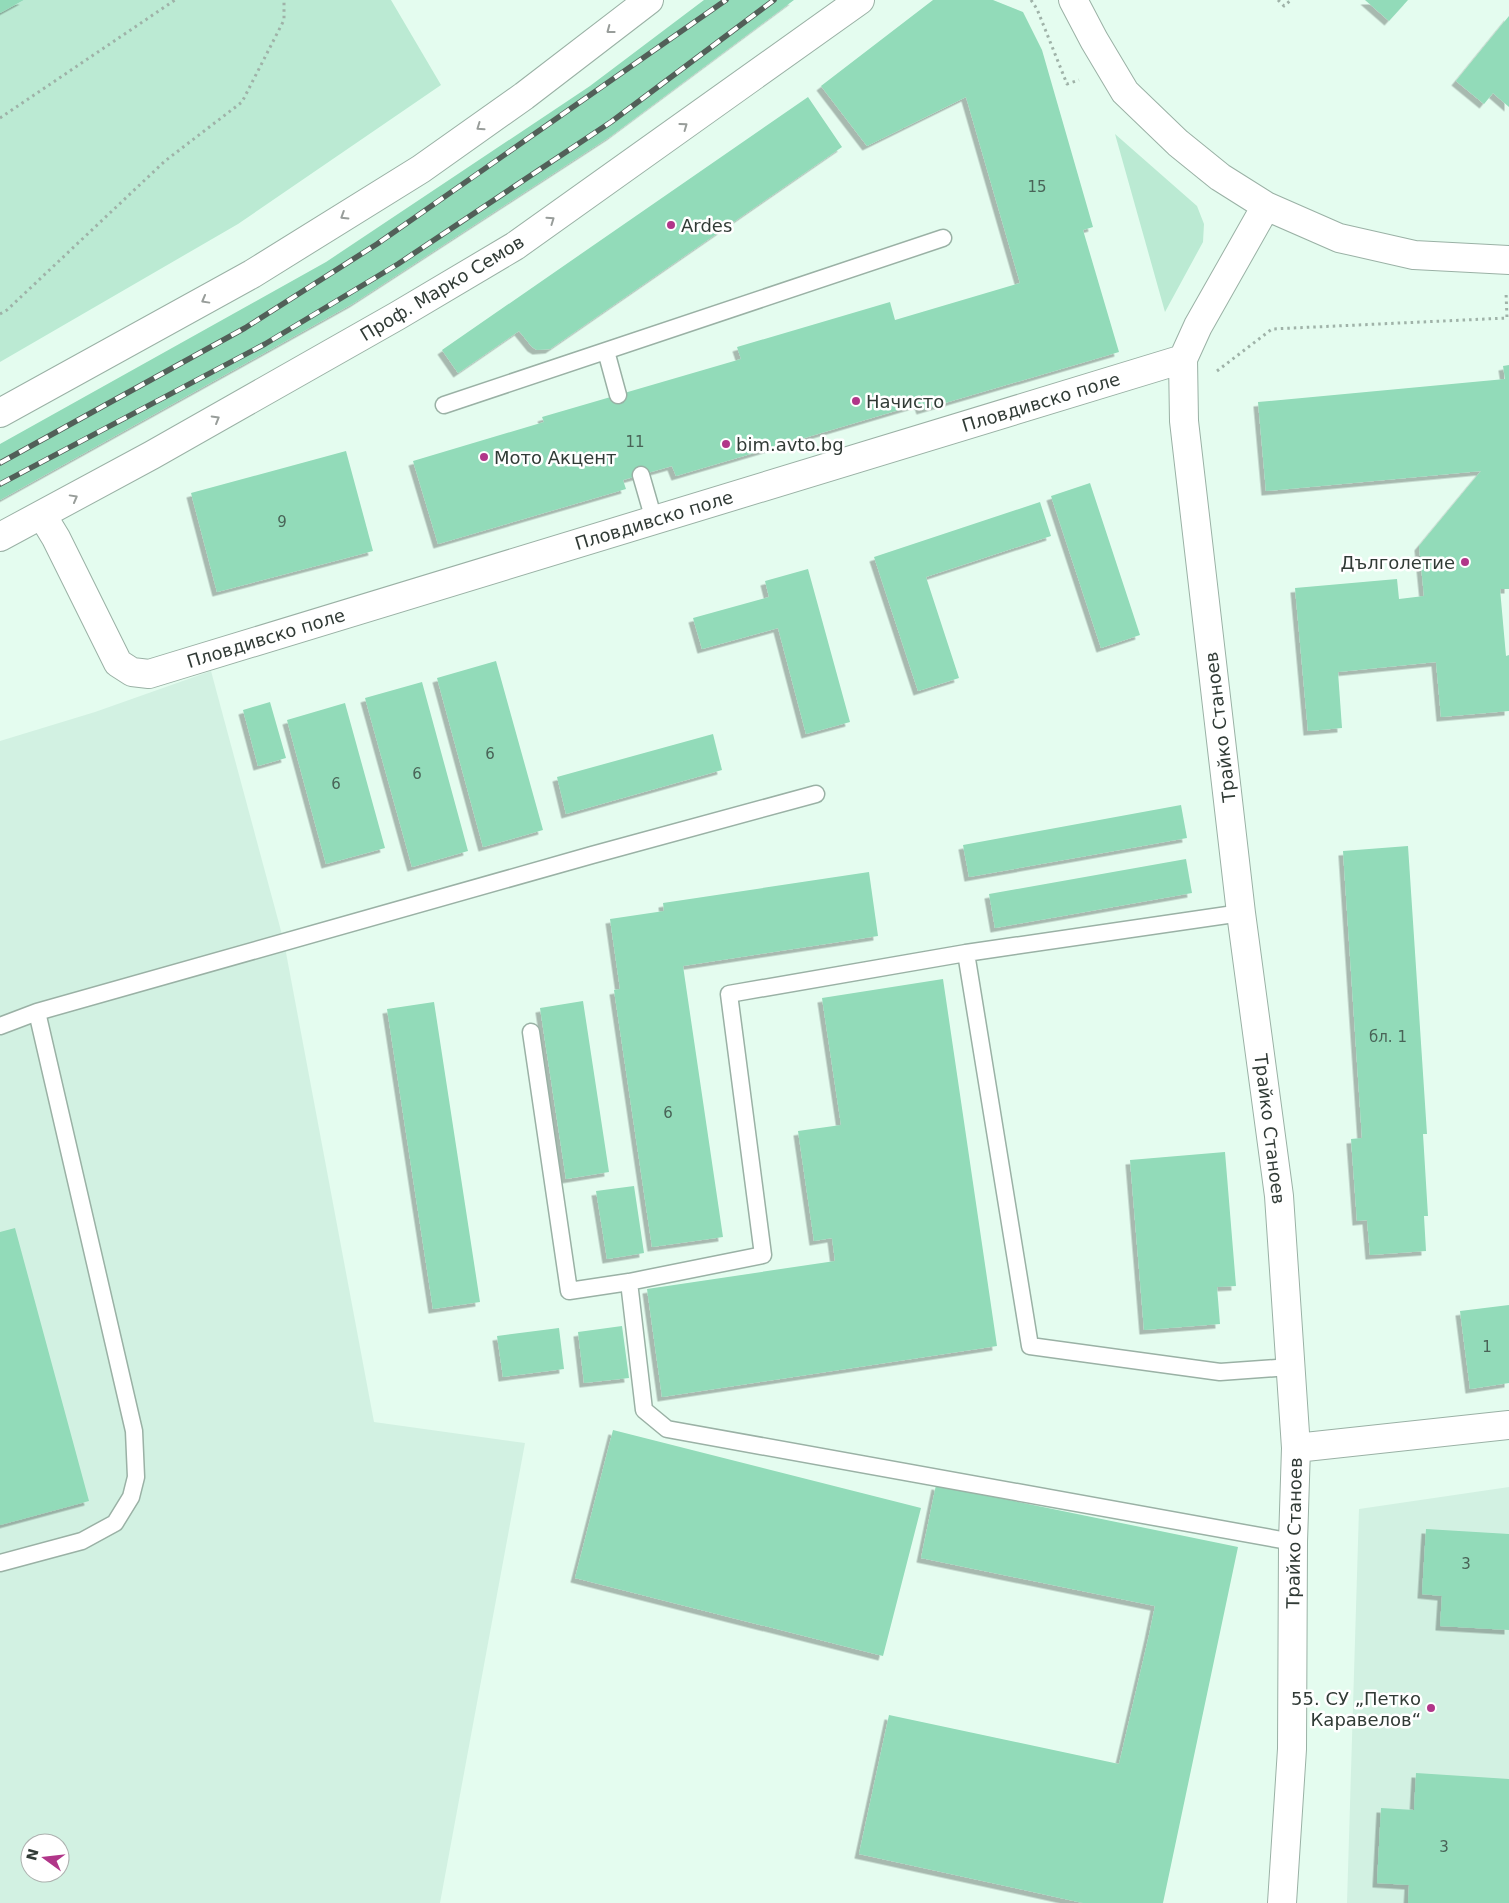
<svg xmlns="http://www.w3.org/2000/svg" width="1509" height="1903" font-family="'DejaVu Sans',sans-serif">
<defs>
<filter id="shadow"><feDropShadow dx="-4.5" dy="4.5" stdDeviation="0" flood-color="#0004"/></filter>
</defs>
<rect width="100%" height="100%" fill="#e4fcef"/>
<path fill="#d2f1e2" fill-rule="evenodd" d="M211 671 284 942 374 1422 525 1443 440 1903H0V741L95 712ZM30 1843H60V1873H30Z
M1509 1487V1903H1347L1359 1509Z"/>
<path fill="#bbead3" d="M24 0H391L441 85 238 224 0 362V13Z
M1115 134 1197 206 1204 224 1203 242 1165 312Z"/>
<path fill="#92dbb9" filter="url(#shadow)" d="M0 0H24L0 13Z
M704 0H794L611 136 354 303 0 500V444L326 262 590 86Z
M933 0H993L1023 12 1042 50 1093 227 1083 230 1119 352 921 410 919 404 676 476 672 466 623 480 626 489 438 544 413 461 544 422 542 417 741 359 737 347 890 302 895 320 1020 283 966 97 867 146 821 86Z
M1365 0H1408L1389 21Z
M1509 16V107L1493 93 1484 104 1456 81Z
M808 97 842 147 550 349 537 350 532 347 519 331 458 373 442 350Z
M1509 365V589H1500L1506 656 1509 655V711L1441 717 1436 662 1338 672 1342 728 1308 731 1295 588 1397 579 1399 599 1424 596 1419 546 1481 471 1266 491 1258 402 1505 379 1503 366Z
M346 451 373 551 217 592 191 493Z
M1090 483 1140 635 1101 648 1051 496Z
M1040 502 1051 536 926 577 959 678 918 691 874 557Z
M808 569 850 722 806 734 778 628 702 649 693 618 769 597 765 581Z
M496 661 543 830 483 847 437 678Z
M422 682 468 851 412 867 365 698Z
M270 702 286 758 258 766 243 710Z
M345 703 385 848 326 864 287 720Z
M713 734 722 770 566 814 557 777Z
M1181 805 1187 838 969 877 963 845Z
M1408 846 1427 1134H1423L1428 1216H1424L1426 1251 1370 1255 1367 1220 1357 1221 1351 1139 1362 1138 1343 851Z
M1186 859 1192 893 995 928 989 894Z
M869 872 878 936 683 966 723 1237 652 1247 614 990 620 989 610 919 664 911 663 903Z
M943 979 997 1346 662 1397 647 1289 835 1261 832 1238 814 1241 798 1131 841 1125 822 998Z
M583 1001 609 1172 566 1179 540 1008Z
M434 1002 480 1302 433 1309 387 1009Z
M1225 1152 1236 1286 1217 1287 1220 1324 1144 1330 1130 1160Z
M634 1186 644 1253 607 1259 596 1191Z
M15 1228 89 1501 0 1525V1232Z
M1509 1305V1383L1470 1389 1460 1311Z
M622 1326 629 1378 584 1383 578 1332Z
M559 1328 564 1369 503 1377 497 1336Z
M613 1430 921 1508 883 1656 575 1578Z
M936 1485 1238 1547 1163 1903H1083L859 1854 889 1715 1119 1764 1149 1635 1155 1606 921 1558Z
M1426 1529 1509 1534V1630L1440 1626 1442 1596 1422 1594Z
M1416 1773 1509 1779V1903H1408L1409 1885 1377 1883 1381 1808 1414 1810Z"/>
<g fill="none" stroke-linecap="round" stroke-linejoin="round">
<g stroke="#9ab1a5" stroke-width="19">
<path id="lane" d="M606 351 618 395
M444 405 943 238
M641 475 654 520
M966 953 1030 1346 1220 1372 1290 1367
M0 1026 37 1012 592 855 816 794
M531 1032 569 1291 629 1282 763 1255 729 994 966 953 1241 913
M629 1282 644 1410 667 1429 1293 1542
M0 1563 82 1541 115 1523 131 1497 136 1477 134 1431 37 1012"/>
</g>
<g stroke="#9ab1a5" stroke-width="30">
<path id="street" d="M1073 0 1094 40 1125 92 1178 143 1220 177 1266 206
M1183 359 1184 421 1241 913 1279 1196 1296 1448 1293 1542 1292 1749 1282 1903
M42 515 56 538 118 663 132 672 149 674 1183 359 1198 326 1266 206 1339 238 1414 255 1509 260
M1296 1448 1509 1425"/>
</g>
<g stroke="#9ab1a5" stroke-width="30">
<path id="secondary" d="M0 413 252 274 421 169 524 96 649 0
M0 537 152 455 397 316 515 246 860 0"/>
</g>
<path stroke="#9fb2a8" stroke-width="3" stroke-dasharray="2.5 4" stroke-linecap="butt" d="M1031 0 1037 9 1067 84 1079 80
M1278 0 1284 6 1291 0
M0 118 175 0
M0 314 7 310 165 161 242 102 284 20V0
M1217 371 1272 329 1507 318 1506 292"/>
<use href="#lane" stroke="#fff" stroke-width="16"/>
<use href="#street" stroke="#fff" stroke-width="28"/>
<use href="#secondary" stroke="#fff" stroke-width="28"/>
<g stroke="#525f58" stroke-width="5.5">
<path id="rail" d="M0 463 245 328 377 244 726 0
M0 484 265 344 398 264 611 122 774 0"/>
</g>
<use href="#rail" stroke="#fff" stroke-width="4" stroke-dasharray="11" stroke-linecap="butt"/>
</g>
<defs><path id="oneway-chevron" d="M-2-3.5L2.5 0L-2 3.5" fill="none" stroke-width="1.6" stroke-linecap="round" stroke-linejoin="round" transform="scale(1.25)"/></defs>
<g stroke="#989d9a">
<use href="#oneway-chevron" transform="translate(610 30) rotate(143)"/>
<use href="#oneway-chevron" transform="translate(684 126) rotate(-36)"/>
<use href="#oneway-chevron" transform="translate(480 127) rotate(145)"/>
<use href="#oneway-chevron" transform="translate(344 216) rotate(148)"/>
<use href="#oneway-chevron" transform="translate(551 220) rotate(-35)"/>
<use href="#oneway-chevron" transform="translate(205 300) rotate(151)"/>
<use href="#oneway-chevron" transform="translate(216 419) rotate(-30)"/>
<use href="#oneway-chevron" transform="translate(74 498) rotate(-29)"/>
</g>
<g fill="#b13689" stroke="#fff" stroke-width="2">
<circle cx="671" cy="225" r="5"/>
<circle cx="856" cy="401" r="5"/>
<circle cx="726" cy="444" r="5"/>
<circle cx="484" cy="457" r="5"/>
<circle cx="1465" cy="562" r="5"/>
<circle cx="1431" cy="1708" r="5"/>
</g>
<g text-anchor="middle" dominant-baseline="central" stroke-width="5" stroke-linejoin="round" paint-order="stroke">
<g font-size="15" fill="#496357">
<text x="1037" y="187">15</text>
<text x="635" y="442">11</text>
<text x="282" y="522">9</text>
<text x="490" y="754">6</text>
<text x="417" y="774">6</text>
<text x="336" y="784">6</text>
<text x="1388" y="1037">бл. 1</text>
<text x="668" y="1113">6</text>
<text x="1487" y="1347">1</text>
<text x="1466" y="1564">3</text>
<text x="1444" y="1847">3</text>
</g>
<g font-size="18" fill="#313b36" stroke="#fff" text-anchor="start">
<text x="681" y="225">Ardes</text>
<text x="866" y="401">Начисто</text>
<text x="736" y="444">bim.avto.bg</text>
<text x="494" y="457">Мото Акцент</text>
<text x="1455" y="562" text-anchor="end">Дълголетие</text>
<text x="1421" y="1698" text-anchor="end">55. СУ „Петко<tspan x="1421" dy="21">Каравелов“</tspan></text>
</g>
<g font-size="18" fill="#313b36" stroke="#fff">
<text transform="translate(442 288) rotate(-31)">Проф. Марко Семов</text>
<text transform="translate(1041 402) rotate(-17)">Пловдивско поле</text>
<text transform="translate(654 520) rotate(-17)">Пловдивско поле</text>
<text transform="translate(266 638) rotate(-17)">Пловдивско поле</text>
<text transform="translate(1220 727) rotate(-97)">Трайко Станоев</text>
<text transform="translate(1270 1129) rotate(83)">Трайко Станоев</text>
<text transform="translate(1294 1533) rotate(-89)">Трайко Станоев</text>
</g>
</g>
<g transform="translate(45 1858) rotate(285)"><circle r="24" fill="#ffffff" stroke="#adb1af"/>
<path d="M0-4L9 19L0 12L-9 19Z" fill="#b13689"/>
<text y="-8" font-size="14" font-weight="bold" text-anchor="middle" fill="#313b36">N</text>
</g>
</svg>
